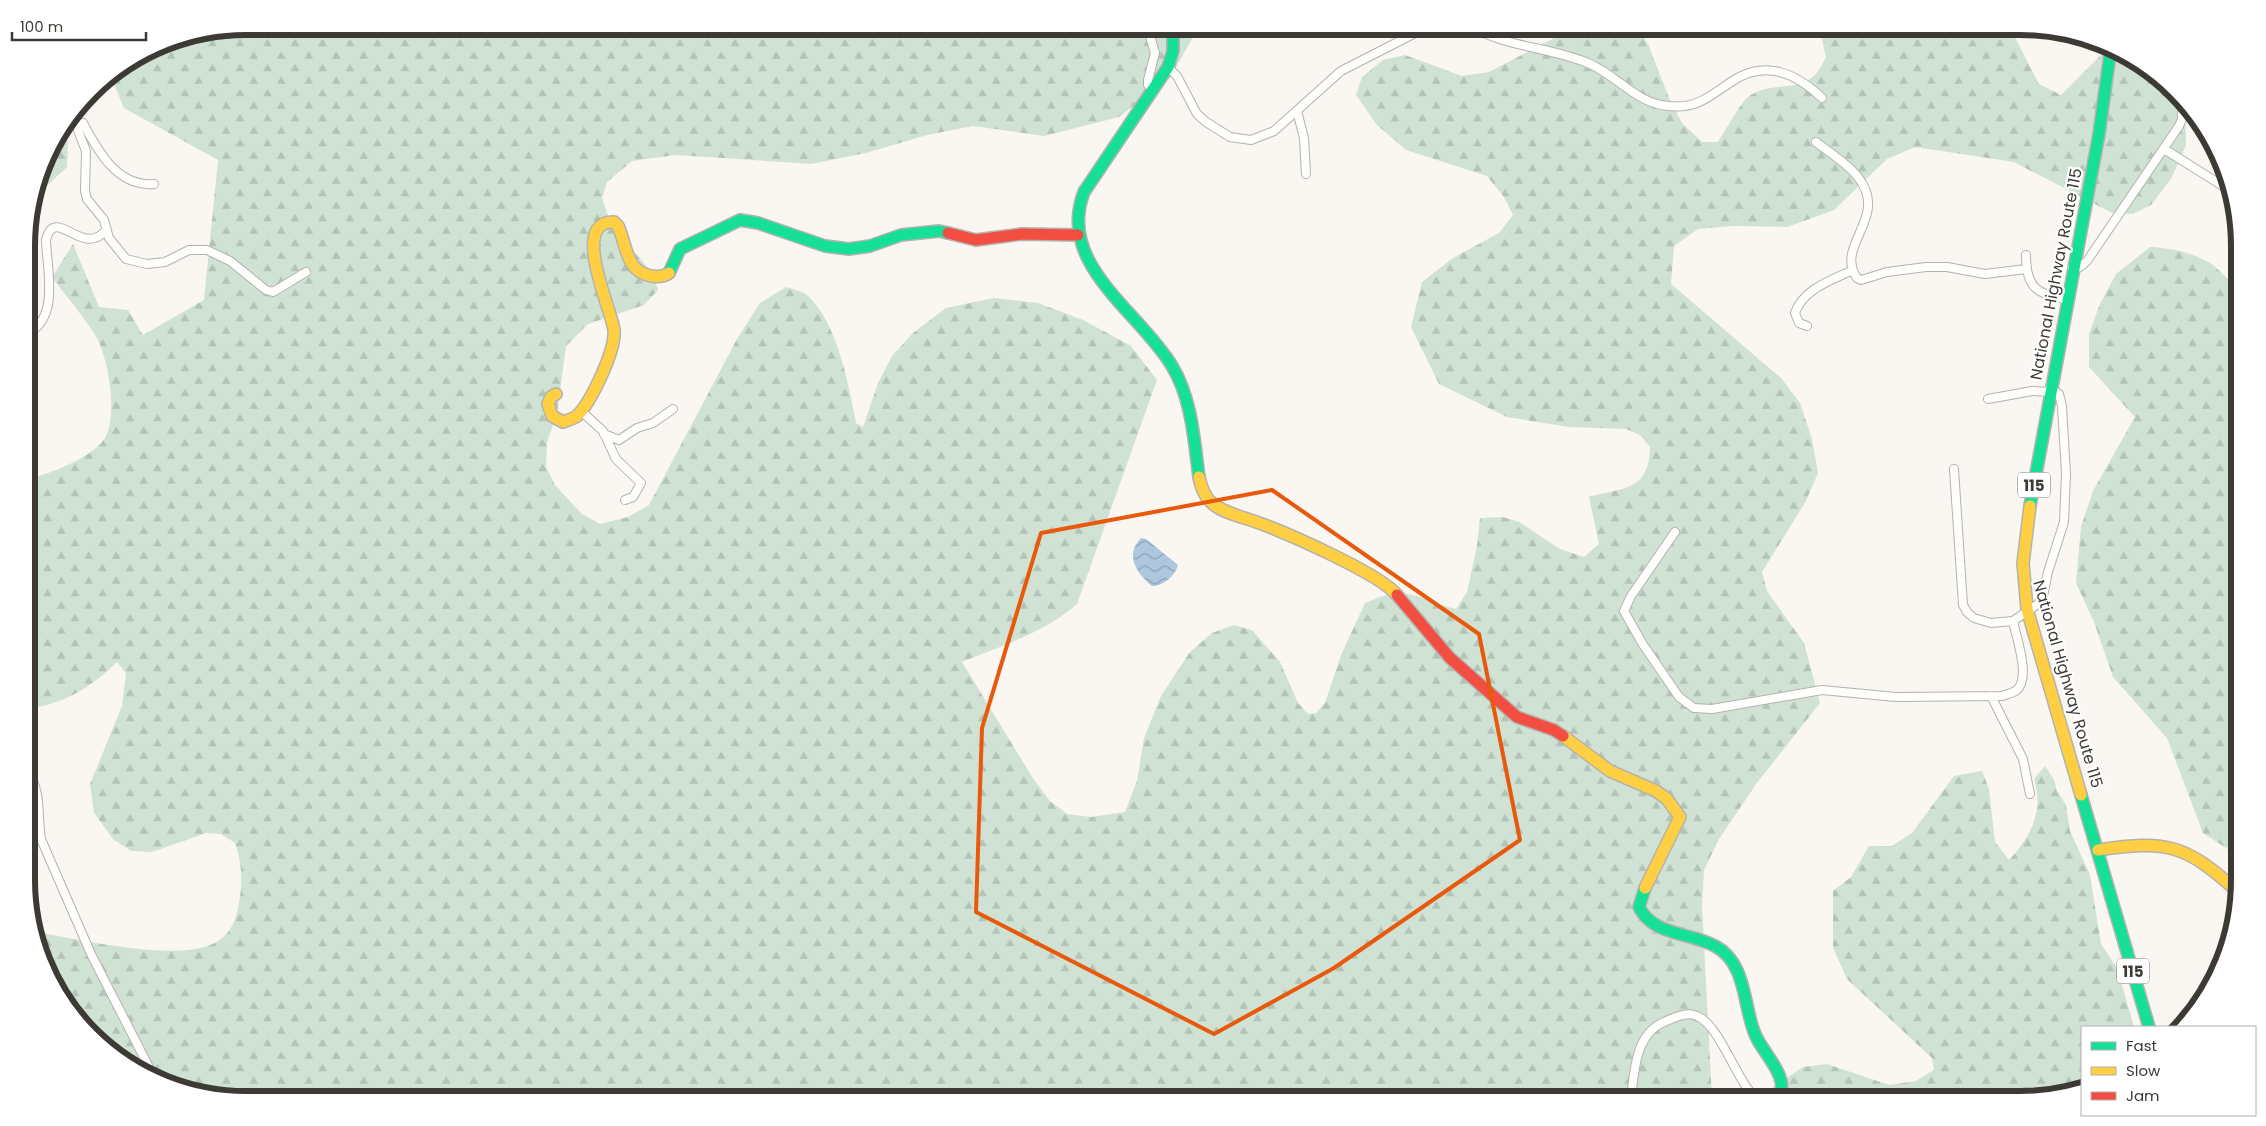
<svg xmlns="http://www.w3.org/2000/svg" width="2266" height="1126" font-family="Poppins,sans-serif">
<defs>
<pattern id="forest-firs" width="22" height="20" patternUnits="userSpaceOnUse" patternTransform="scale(1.25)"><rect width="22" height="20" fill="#d0e2d4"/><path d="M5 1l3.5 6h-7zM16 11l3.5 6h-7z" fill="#b4c3b7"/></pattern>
<pattern id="water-waves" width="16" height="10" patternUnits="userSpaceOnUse" patternTransform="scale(1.25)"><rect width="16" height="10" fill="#acc7de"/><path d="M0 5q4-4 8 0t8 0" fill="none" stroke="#8da3b5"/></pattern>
</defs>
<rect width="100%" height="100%" fill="#faf6f1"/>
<path fill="url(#forest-firs)" d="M246 26H1193L1192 39 1170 78 1119 117 1044 136 973 126 927 135 866 153 811 164 676 155 632 161 607 182 602 198 611 224 653 274 658 290 644 305 588 324 566 346 557 414 547 442 546 467 555 485 582 514 600 524 628 517 649 505 737 339 760 303 786 287C792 289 802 291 807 295 837 322 849 385 856 423L863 427 878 383 892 356 913 333 946 308 994 298 1038 303 1083 320 1131 346 1157 380 1077 604C1046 632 1001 646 962 662L1034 780 1050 801 1067 814 1091 817 1125 812 1137 781 1144 738 1161 696 1190 652 1212 633 1234 625 1252 630 1280 662 1298 703 1308 714 1316 713 1325 703 1341 655 1365 603C1373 600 1383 595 1391 594 1414 590 1435 605 1456 609L1467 592 1477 546 1480 518 1503 517 1519 522 1560 549 1584 557 1599 544 1589 497C1623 487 1649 492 1650 447L1640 435 1626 429 1569 427 1507 417 1439 384 1411 327 1422 282 1453 258 1499 233 1513 215 1504 197 1487 176 1406 150 1377 125 1356 95 1362 77 1383 60 1405 55 1462 76 1489 72 1577 26H1636L1648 44 1669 98 1682 123 1702 142H1718C1724 133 1741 102 1748 97 1778 76 1807 101 1826 57L1819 26H2009L2039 84 2061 95 2106 50 2117 49 2185 105 2186 145 2171 179 2151 205 2133 214 2112 213 2014 162 1915 147 1887 159 1834 210 1787 227 1733 226 1698 229 1674 246 1671 284 1781 378 1800 403 1812 439 1818 473 1806 501 1762 572 1767 591 1804 643 1820 703 1756 784 1719 839 1704 870 1702 905 1712 1099 246 1100 149 1077 72 1013 43 964 34 932C76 938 183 965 218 941 232 932 237 918 239 903 243 881 242 863 235 843L221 834 206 833 152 852 131 851 113 839 94 813 90 784 122 706 126 673 117 662C90 688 66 703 28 709L27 479C48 475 97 456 106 436 117 412 109 366 99 342 92 326 64 294 52 277L73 244 99 307 128 310 143 335 204 300 218 160 124 108 110 75 162 43Z
M63 130 68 142 67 167 41 191 30 227 32 230 29 280 27 282V232L49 149Z
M2150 247C2171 248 2191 252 2210 263 2220 269 2226 281 2238 283L2240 857 2203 833 2167 738 2113 677 2094 622 2076 583 2081 527 2093 491 2135 417 2089 367V334L2100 304 2116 274Z
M2045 766 2054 780 2057 791 2066 805 2070 831 2090 875 2101 944 2117 968 2134 1027H2082V1090L2034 1099H1768L1772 1088 1803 1067 1827 1064 1889 1085 1916 1081 1934 1070 1932 1058 1847 979 1833 948V891L1851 877 1869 846H1892L1912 833 1954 776 1982 771 1989 789 1995 842 2009 860C2031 836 2044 812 2034 779Z"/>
<path fill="url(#water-waves)" d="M1141 538 1146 539 1178 565C1175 576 1163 586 1152 586 1137 574 1124 555 1141 538Z"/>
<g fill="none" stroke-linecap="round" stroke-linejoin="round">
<g stroke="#b5b2ae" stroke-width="10">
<path id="street" d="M1147 26 1155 53 1148 80V85L1153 90
M1471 26C1506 48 1553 47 1590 64 1619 77 1637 104 1669 106 1697 109 1710 96 1731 82 1764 59 1796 73 1822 98
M1168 67 1177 76 1197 114 1206 122 1230 137 1251 140 1274 131 1341 71 1429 26
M1297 111 1304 138 1306 174
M73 117 86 151 85 191 87 199 104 220 109 238 126 259 147 264 165 262 189 250H207L230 261 266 290 273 292 306 272
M76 122 83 123C98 151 117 187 154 184
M1816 142C1830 153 1847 163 1858 177 1890 218 1834 245 1857 278L1861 280 1887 272 1926 267H1947L1985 274 2026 269
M2164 149 2231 191
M2026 255C2026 289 2037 293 2067 300
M2072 269 2080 267 2087 261 2179 126 2182 119V103
M1807 326 1799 323 1795 313C1803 289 1832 280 1853 270
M27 334C60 318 47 270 46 240 55 204 83 259 106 230
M1988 399 2032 391 2050 392
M581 411 603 431 616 459 641 483 633 497 625 500
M604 434 619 440 637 428 653 423 673 409
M1954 469 1963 605 1967 612 1974 618 1991 623 2013 621 2038 604 2043 596 2048 572 2064 522 2066 474 2062 406 2059 394 2050 388
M1675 532 1631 596 1624 611 1642 643 1679 697 1694 708 1712 709 1822 690 1896 697 2002 696C2007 694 2013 693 2017 690 2031 677 2016 637 2013 621
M1991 696 2023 759 2030 794
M28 770C42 796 37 812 41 839L91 954 155 1079
M1631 1099C1634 1073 1635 1034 1664 1022 1673 1018 1687 1011 1697 1016 1721 1026 1736 1082 1757 1099"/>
</g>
<g stroke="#b5b2ae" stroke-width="14">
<path id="fast" d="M1173 26V51L1168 67 1084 192C1056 264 1139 311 1172 366 1192 399 1194 440 1199 477
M669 273 680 249 740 220 758 223 825 246 849 249 870 246 901 235 939 231 948 233
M2030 506 2099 134 2111 47
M2081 795 2149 1027
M1645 888 1639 907C1653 936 1690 932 1715 946 1747 963 1743 1006 1755 1034 1762 1053 1792 1078 1778 1099"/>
</g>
<g stroke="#b5b2ae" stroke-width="14">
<path id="slow" d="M556 394 551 397 548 404 552 416 563 422C568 420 573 419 577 416 591 402 616 350 614 330 612 311 569 220 614 222L618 226C627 245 625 271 651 276 657 277 664 277 669 273
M1199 477C1201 487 1204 497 1213 504 1225 514 1247 518 1262 524 1291 535 1380 574 1397 595
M2030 506 2023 563 2027 609 2081 795
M1563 736 1610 771 1656 791 1667 799 1680 817 1645 888
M2098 850C2167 840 2185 844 2237 891"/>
</g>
<g stroke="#b5b2ae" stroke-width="14">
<path id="jam" d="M948 233 976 240 1022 234 1078 235
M1397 595 1450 658 1517 717 1554 730 1563 736"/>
</g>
<use href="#street" stroke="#fefefd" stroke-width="8"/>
<use href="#fast" stroke="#16e098" stroke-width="11"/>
<use href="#slow" stroke="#ffcf43" stroke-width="11"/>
<use href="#jam" stroke="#f24e42" stroke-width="11"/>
</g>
<path fill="none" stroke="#e8590c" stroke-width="4" stroke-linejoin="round" d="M1272 490 1479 634 1520 840 1334 968 1214 1034 976 912 982 728 1041 533Z"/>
<g text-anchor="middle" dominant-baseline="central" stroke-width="4.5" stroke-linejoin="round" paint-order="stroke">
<g fill="#fff" stroke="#777572" stroke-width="1">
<rect x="2018" y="472.5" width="32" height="25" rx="4"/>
<rect x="2117" y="958.5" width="32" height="25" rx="4"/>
</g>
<g font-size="15" font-weight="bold" fill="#3d3a36">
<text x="2034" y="485">115</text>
<text x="2133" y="971">115</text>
</g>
<g font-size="16" fill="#3d3a36" stroke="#fff">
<text transform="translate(2056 274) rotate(-79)">National Highway Route 115</text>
<text transform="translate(2068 684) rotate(74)">National Highway Route 115</text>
</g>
</g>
<path d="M0 0H2266V1126H0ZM246 35H2020A211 211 0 0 1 2231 246V880A211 211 0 0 1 2020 1091H246A211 211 0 0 1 35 880V246A211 211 0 0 1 246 35Z" fill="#fff" fill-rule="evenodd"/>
<path fill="none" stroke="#3d3a36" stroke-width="6" d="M246 35H2020A211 211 0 0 1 2231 246V880A211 211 0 0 1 2020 1091H246A211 211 0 0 1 35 880V246A211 211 0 0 1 246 35Z"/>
<rect x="2081" y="1026" width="175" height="90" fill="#ffffff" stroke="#b1b0af"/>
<rect x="2091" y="1042" width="25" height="8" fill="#16e098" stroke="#b1b0af"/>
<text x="2126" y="1051" font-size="15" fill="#3d3a36">Fast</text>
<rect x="2091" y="1067" width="25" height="8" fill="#ffcf43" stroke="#b1b0af"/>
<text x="2126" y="1076" font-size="15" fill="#3d3a36">Slow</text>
<rect x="2091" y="1092" width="25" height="8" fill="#f24e42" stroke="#b1b0af"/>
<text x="2126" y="1101" font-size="15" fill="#3d3a36">Jam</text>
<path d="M12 32v8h134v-8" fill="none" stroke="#3d3a36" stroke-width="2.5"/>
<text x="20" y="32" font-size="15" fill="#3d3a36" stroke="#ffffff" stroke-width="4" paint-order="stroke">100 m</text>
</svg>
